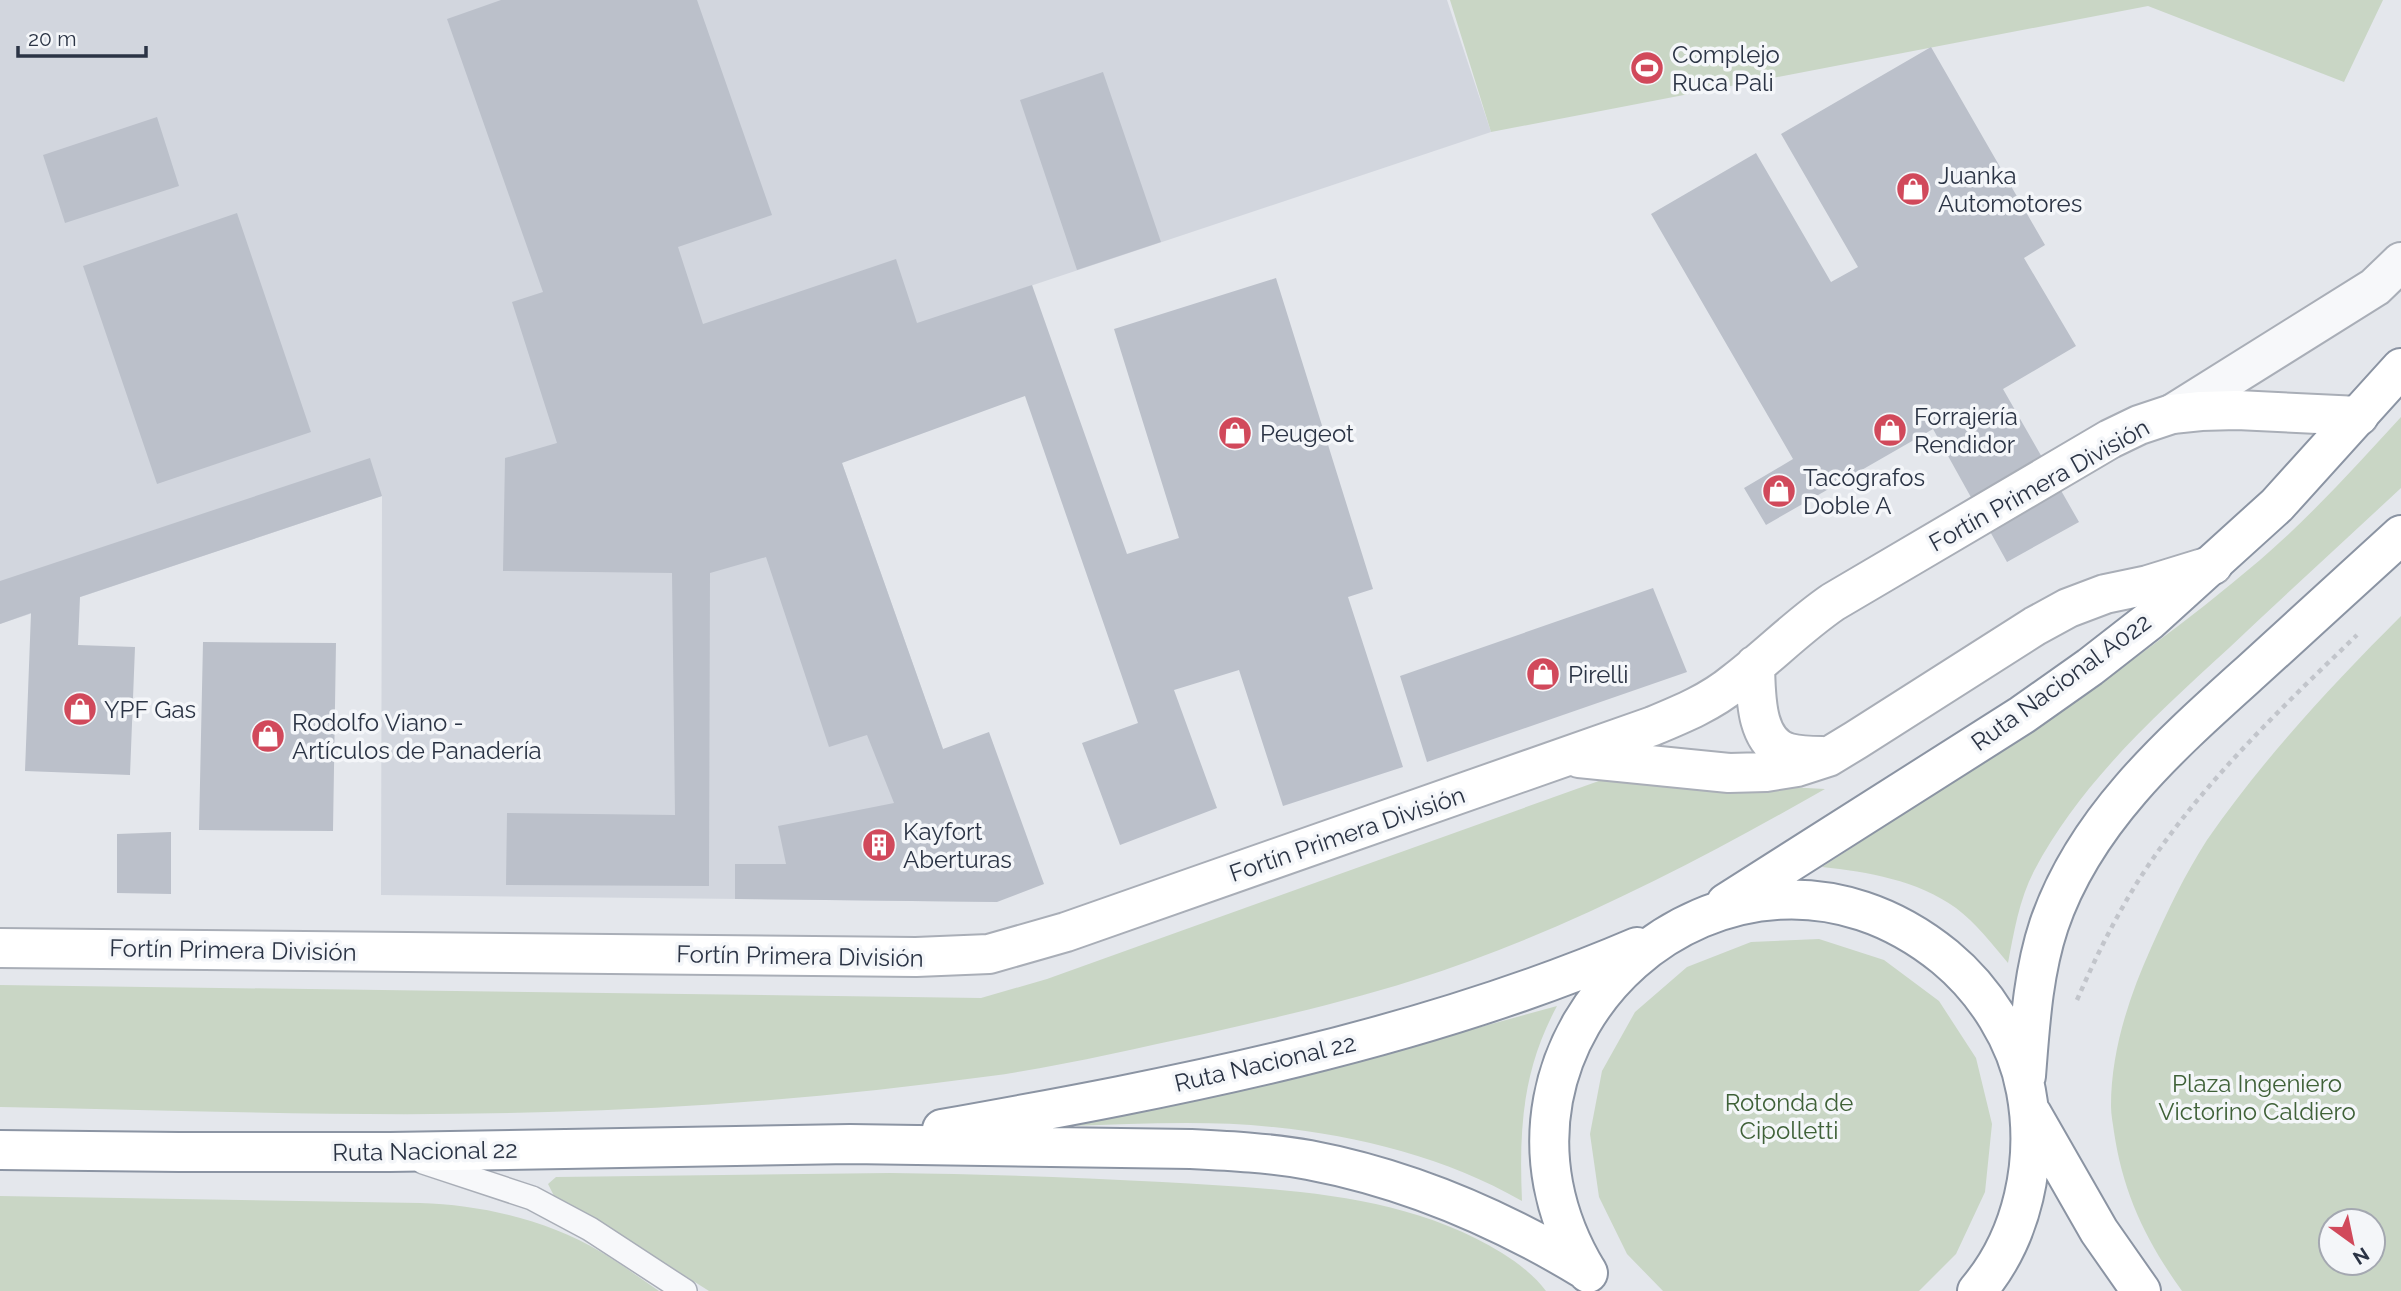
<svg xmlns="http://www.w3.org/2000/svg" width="2401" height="1291" font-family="Raleway,sans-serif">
<rect width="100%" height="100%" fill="#e4e7ec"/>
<path fill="#d2d6de" d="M0 0H1447L1491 132 806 361 997 902 381 895 382 496 0 624Z"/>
<path fill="#c9d6c5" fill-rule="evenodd" d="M1450 0H2383L2344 82 2148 6 1491 132Z
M2401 417V488C2344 541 2286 594 2229 648 2157 714 2080 783 2034 871 2019 900 2014 932 2008 963 1992 944 1976 923 1956 908 1917 880 1868 872 1822 867 1972 769 2124 676 2260 560 2309 518 2357 465 2401 417Z
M2401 616V1291H2182C2146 1241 2123 1193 2114 1132 2113 1124 2111 1115 2111 1106 2111 1051 2129 997 2151 948 2167 912 2185 874 2207 840 2263 759 2331 686 2401 616ZM2331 1221H2373V1263H2331Z
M1610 777 1825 789C1693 864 1559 934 1414 980 1345 1002 1274 1018 1204 1034 1133 1049 1062 1066 991 1076 844 1096 696 1108 548 1112 366 1118 182 1110 0 1107V985L981 998 1047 979Z
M1819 939 1884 960 1939 1001 1976 1058 1992 1124 1985 1192 1956 1254 1919 1291H1663L1627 1254 1599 1197 1590 1134 1602 1071 1635 1012 1687 967 1751 942Z
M1557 1006C1522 1071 1519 1130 1522 1201 1447 1158 1360 1136 1273 1127 1206 1120 1137 1124 1070 1126L1324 1070Z
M890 1173C981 1174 1071 1177 1162 1182 1275 1189 1402 1191 1502 1253 1518 1263 1535 1276 1546 1291H709L600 1222 556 1200 548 1184 556 1177Z
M0 1196 420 1203C483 1205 547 1220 601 1252 621 1264 640 1278 659 1291H0Z"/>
<path fill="#bbc0ca" d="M501 0H697L772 215 678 247 703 324 896 259 917 323 1032 285 1127 554 1179 538 1114 329 1276 278 1373 589 1348 597 1403 767 1283 806 1239 670 1174 690 1217 808 1120 845 1082 743 1138 723 1025 396 842 463 943 749 989 732 1044 884 997 902 735 899V864H786L778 826 894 803 867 735 829 747 766 557 710 573 709 886 506 885 507 813 675 815 672 573 503 571 505 458 557 443 512 302 543 292 447 19Z
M1931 47 2045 245 2024 258 2076 346 2003 389 2079 522 2007 562 1933 429 1766 525 1744 488 1793 459 1651 214 1756 153 1831 282 1858 267 1781 134Z
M1103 72 1161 242 1077 270 1020 100Z
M157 117 179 186 65 223 43 155Z
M237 213 311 432 157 484 83 266Z
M370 458 382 496 80 597 78 645 135 647 130 775 25 771 31 613 0 624V581Z
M1653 588 1687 672 1427 762 1400 676Z
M203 642 336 643 333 831 199 830Z
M171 832V894L117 893V834Z"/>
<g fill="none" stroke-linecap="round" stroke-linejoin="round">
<g stroke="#a9aeb7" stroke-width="26">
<path id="lane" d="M423 1162 532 1198 590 1229 685 1291"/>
</g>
<g stroke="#a9aeb7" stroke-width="42">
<path id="street" d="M2172 414 2375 287 2401 262"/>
</g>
<g stroke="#a9aeb7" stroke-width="42">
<path id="secondary" d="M1755 665C1756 693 1754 744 1789 753 1800 756 1811 756 1822 756
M1579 758 1729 773 1766 772 1797 767 1828 757 1856 740 2035 626 2068 608 2105 594 2148 585 2213 565
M0 948 916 957 989 954 1066 932 1653 726C1682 714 1711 702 1735 682 1769 656 1798 626 1833 602L2110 439 2139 425 2172 414 2201 411 2237 410 2359 416"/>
</g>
<g stroke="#8b94a3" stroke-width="42">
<path id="highway" d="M1726 903 2022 715 2090 667 2149 621 2277 505 2401 368
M2026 1076C2030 1025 2033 973 2049 925 2085 819 2172 743 2252 671 2302 626 2351 580 2401 535
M2032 1114 2099 1231 2141 1291
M942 1129C1178 1087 1417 1041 1637 947
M0 1150 179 1152H390L850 1144 1191 1149C1231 1151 1270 1153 1309 1160 1409 1179 1500 1218 1587 1271
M1588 1273C1444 1037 1732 783 1945 957 1985 990 2017 1040 2026 1091 2039 1161 2023 1237 1977 1291"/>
</g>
<path stroke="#c2c5cb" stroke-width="4.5" stroke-dasharray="5 5" stroke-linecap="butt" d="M2077 1000C2094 961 2113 922 2135 886 2194 791 2277 712 2357 635"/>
<use href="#lane" stroke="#f7f8fa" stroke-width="23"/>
<use href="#street" stroke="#f7f8fa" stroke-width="38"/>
<use href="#secondary" stroke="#fff" stroke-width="38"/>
<use href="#highway" stroke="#fff" stroke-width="38"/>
</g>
<defs>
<g id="stadium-disc" transform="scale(1.75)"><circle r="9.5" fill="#d1495b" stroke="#f4f6f9"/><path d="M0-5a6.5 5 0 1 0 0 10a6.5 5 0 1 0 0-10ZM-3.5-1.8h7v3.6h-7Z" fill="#fff"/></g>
<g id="shop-disc" transform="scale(1.75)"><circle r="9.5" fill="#d1495b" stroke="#f4f6f9"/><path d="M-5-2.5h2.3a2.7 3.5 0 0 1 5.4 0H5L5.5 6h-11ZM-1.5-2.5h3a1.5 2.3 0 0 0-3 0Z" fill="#fff"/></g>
<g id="building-disc" transform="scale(1.75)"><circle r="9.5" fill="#d1495b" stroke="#f4f6f9"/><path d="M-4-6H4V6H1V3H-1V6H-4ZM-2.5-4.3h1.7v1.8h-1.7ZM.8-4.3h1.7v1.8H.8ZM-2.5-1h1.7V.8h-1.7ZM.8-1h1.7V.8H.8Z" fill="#fff"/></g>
</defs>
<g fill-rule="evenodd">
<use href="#stadium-disc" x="1647" y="68"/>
<use href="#shop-disc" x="1913" y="189"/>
<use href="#shop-disc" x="1890" y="430"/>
<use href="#shop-disc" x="1235" y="433"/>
<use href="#shop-disc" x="1779" y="491"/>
<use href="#shop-disc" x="1543" y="674"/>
<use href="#shop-disc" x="80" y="709"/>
<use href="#shop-disc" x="268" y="736"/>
<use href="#building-disc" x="879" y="845"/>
</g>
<g text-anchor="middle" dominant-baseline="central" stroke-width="7" stroke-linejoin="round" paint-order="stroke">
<g font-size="24" fill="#2b3445" stroke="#f4f6f9" text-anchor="start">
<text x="1672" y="54">Complejo<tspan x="1672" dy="28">Ruca Pali</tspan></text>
<text x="1938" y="175">Juanka<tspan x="1938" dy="28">Automotores</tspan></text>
<text x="1914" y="416">Forrajería<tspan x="1914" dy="28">Rendidor</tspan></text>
<text x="1260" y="433">Peugeot</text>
<text x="1803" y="477">Tacógrafos<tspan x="1803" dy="28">Doble A</tspan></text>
<text x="1568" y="674">Pirelli</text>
<text x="104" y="709">YPF Gas</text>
<text x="292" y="722">Rodolfo Viano -<tspan x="292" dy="28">Artículos de Panadería</tspan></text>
<text x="903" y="831">Kayfort<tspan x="903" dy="28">Aberturas</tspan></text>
</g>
<g font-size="24" fill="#2b3445" stroke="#f4f6f9">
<text transform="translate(2039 485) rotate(-29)">Fortín Primera División</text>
<text transform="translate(2061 682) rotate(-36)">Ruta Nacional A022</text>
<text transform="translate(1347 834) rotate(-19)">Fortín Primera División</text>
<text transform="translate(233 950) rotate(1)">Fortín Primera División</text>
<text transform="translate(800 956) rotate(1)">Fortín Primera División</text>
<text transform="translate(1265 1063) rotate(-13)">Ruta Nacional 22</text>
<text transform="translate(425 1151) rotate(-1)">Ruta Nacional 22</text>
</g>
<g font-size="24" fill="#3f6138" stroke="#f4f6f9">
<text x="2257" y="1083">Plaza Ingeniero<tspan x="2257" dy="28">Victorino Caldiero</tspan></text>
<text x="1789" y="1102">Rotonda de<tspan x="1789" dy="28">Cipolletti</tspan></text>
</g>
</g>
<g transform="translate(2352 1242) rotate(147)"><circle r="33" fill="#f4f6f9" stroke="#a4a8b1" stroke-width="2"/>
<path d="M0-5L12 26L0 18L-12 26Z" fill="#d1495b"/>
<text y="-10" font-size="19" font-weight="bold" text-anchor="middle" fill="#2b3445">N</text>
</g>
<path d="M18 46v10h128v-10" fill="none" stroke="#2b3445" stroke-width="3.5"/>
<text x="28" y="46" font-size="21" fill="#2b3445" stroke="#f4f6f9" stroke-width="5" paint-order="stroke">20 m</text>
</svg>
